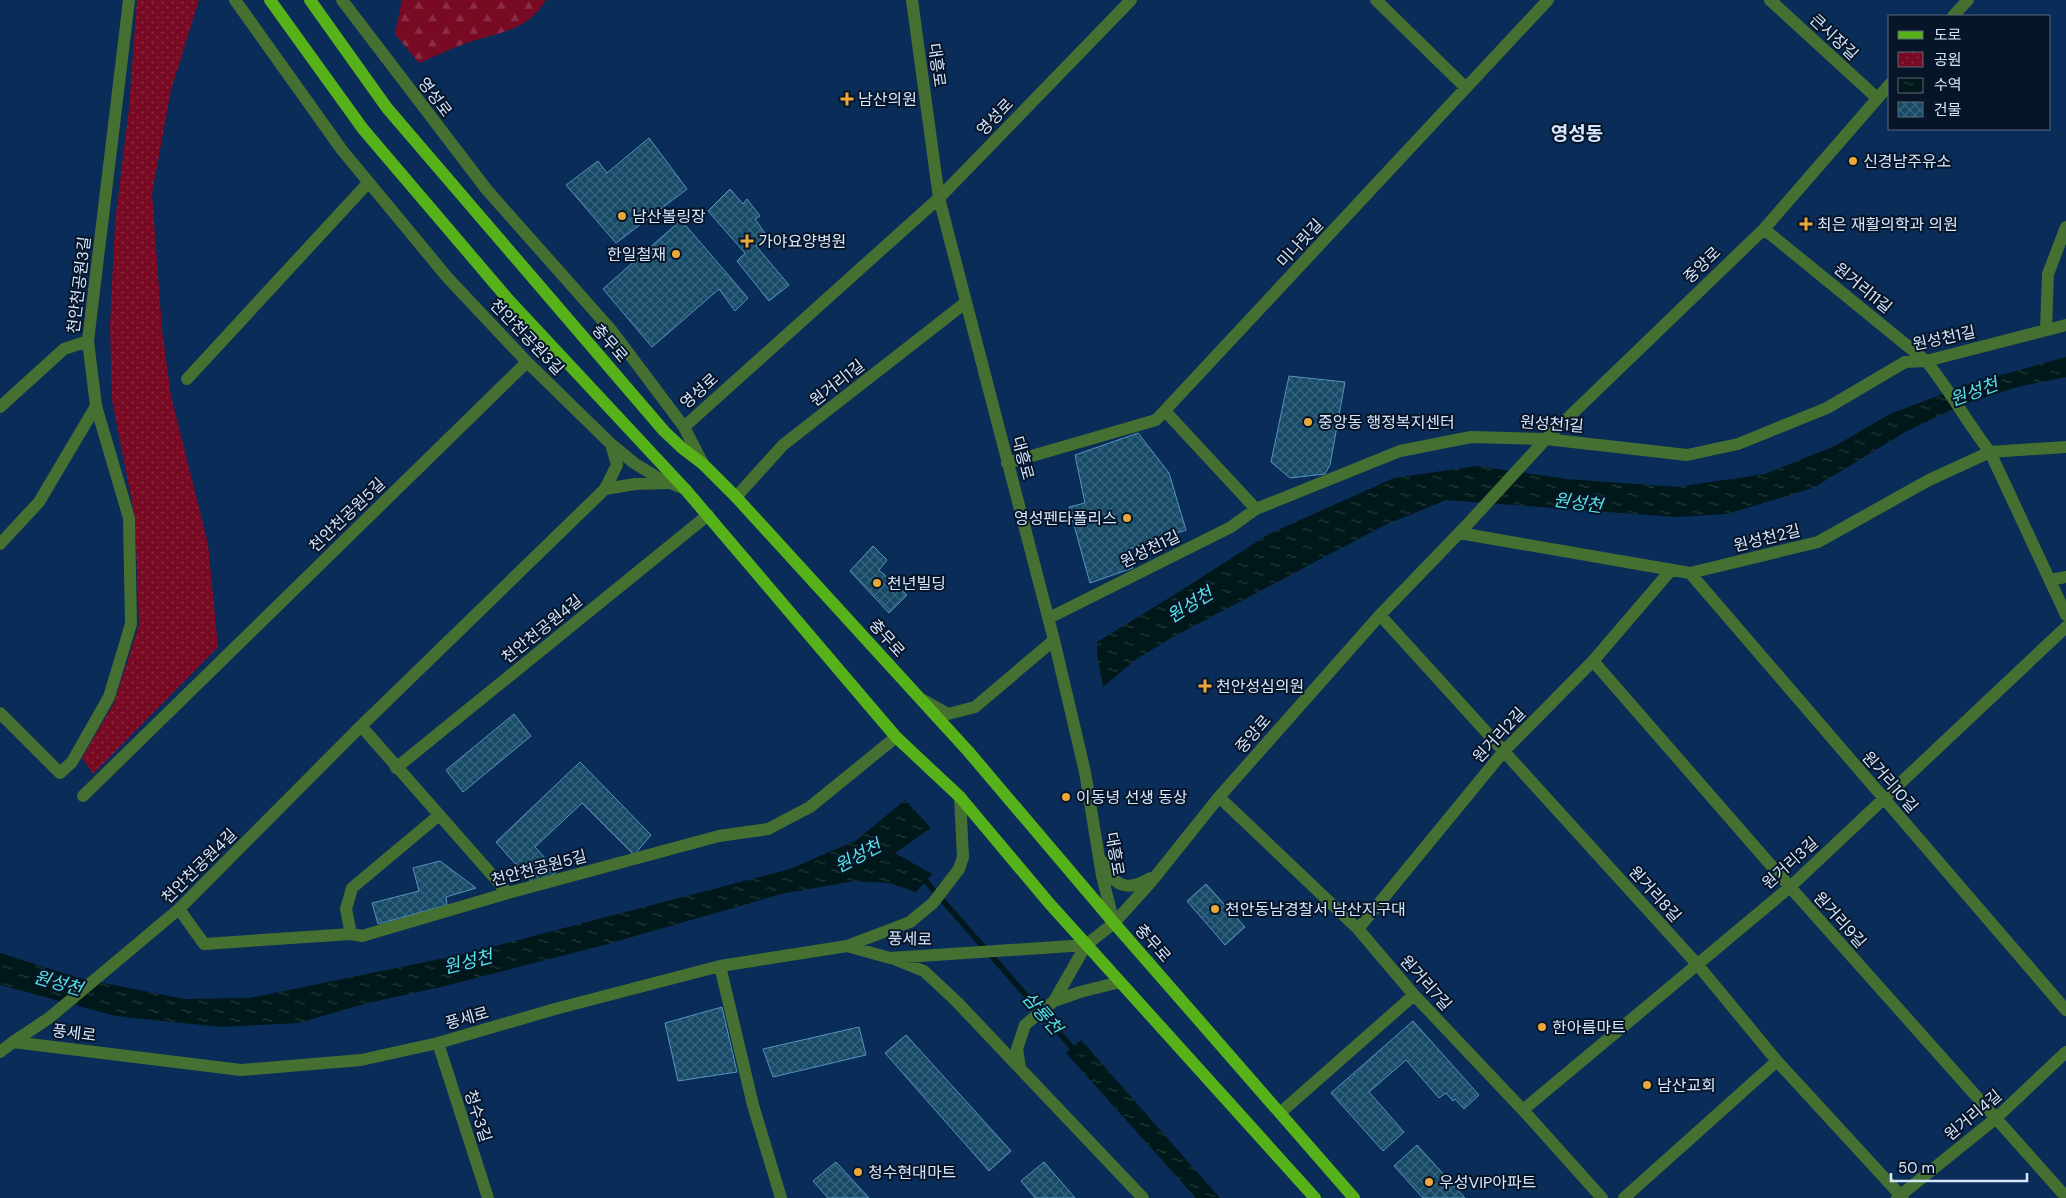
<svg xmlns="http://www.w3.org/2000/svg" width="2066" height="1198" font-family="'DM Sans','Noto Sans KR',sans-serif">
<defs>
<pattern id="forest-firs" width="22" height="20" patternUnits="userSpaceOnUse" patternTransform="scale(1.25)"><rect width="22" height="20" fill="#790a24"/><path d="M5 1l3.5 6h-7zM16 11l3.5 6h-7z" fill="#8b2e45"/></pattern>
<pattern id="park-dots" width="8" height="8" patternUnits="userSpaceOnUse" patternTransform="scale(1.25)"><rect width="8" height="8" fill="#790a24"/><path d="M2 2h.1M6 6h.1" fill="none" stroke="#8b2e45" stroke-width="1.8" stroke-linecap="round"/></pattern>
<pattern id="water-ripples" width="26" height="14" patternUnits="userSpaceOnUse" patternTransform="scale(1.25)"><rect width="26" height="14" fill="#001819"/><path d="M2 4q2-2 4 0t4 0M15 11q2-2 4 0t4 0" fill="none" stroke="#243a3b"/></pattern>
<pattern id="building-cross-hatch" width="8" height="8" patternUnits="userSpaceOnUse" patternTransform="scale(1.25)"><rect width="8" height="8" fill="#174a66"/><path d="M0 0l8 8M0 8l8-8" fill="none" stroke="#38647d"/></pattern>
</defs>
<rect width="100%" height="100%" fill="#092c58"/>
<path fill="url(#forest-firs)" d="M402 0H546C526 32 499 32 466 43 450 49 435 56 419 63L395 34Z"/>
<path fill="url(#park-dots)" d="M137 0H199L171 90 152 193 162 330 171 396 208 544 218 647 93 774 82 758 114 703 139 625 135 517 112 400 110 326 115 223 129 108Z"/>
<path fill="url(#water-ripples)" d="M2066 357V377L2021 386 1966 403 1907 431 1813 488 1727 514 1676 517 1446 500 1385 525 1171 638 1135 660 1103 687 1097 654V642L1174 595 1269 534 1394 478 1476 466 1567 479 1677 487 1765 474 1837 445 1890 414 1969 384Z
M905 800 931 828 895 853 932 874 916 892 890 883 855 881 781 894 604 945 445 986 364 1004 299 1023 221 1027 116 1016 0 985V953L79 978 184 999 250 998 469 953 790 869 857 840Z
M1081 1040 1220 1198H1196L1066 1053Z"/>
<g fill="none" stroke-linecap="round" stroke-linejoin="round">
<path stroke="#001819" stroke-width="5.5" d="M922 877 1076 1052"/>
</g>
<path fill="url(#building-cross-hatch)" stroke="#5394bb" d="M649 138 687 189 616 243 566 185 598 161 607 173Z
M730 189 743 204 747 199 760 216 755 219 767 236 756 246 789 285 769 301 737 261 745 253 708 211Z
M681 220 748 298 735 311 719 289 652 347 603 289Z
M1289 376 1345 382 1330 465 1325 474 1290 478 1271 462Z
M1138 433 1169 473 1186 530 1126 550 1133 568 1090 583 1069 507 1085 503 1075 455Z
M873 546 887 560 879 570 907 595 889 613 850 571Z
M514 714 531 736 463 792 446 770Z
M580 762 651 835 634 855 582 803 535 847 557 871 546 881 534 885 496 842Z
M440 861 476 888 446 897 447 905 378 924 372 903 419 891 413 868Z
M1206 884 1245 927 1225 945 1187 901Z
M722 1007 737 1072 678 1081 665 1023Z
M1413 1021 1479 1095 1464 1109 1455 1099 1453 1101 1446 1093 1439 1098 1406 1060 1369 1092 1404 1132 1383 1151 1331 1093Z
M859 1027 866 1055 773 1077 763 1049Z
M906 1035 1011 1151 989 1171 885 1053Z
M1417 1145 1465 1198H1423L1394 1166Z
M836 1162 869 1198H828L813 1181Z
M1044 1162 1075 1198H1035L1021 1181Z"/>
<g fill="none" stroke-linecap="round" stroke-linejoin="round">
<path stroke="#457031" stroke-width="12" d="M235 0 342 150 447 277 527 362 611 444 634 463 660 479 685 489
M342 0 487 190 612 331 684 427 703 464
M912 0 939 198 1054 640 1085 772 1102 876 1114 923
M1376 0 1465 87
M1770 0 1877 98
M1953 16 1968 0
M1764 229 1926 361C1950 390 1967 423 1990 452L2066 615
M2046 329 2048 274 2066 227
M187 379 368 183
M0 407 64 349 88 341
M1165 411 1256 509
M684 427 939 198 1131 0
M1007 463 1156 420 1548 0
M605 489 635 484 667 483
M736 497 783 445 965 303
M1459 533 1690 573 1818 542 1929 480 1990 452 2066 447
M0 544 39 502 96 406 88 341 129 0
M1690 573 2066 1010
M2051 580 2066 577
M1380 615 1697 964 1777 1061 1903 1198
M1049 618 1231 527 1256 509 1400 451 1471 437 1546 439 1687 455 1738 444 1827 408 1905 362 1926 361 2066 325
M1593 661 1790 887 2066 1197
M923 700 948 714 975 707 1054 640
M0 713 60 773 72 762 109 697 131 624 129 518 96 406
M361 726 508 893
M396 768 708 515
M83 796 527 362
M1219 797 1358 929 1414 995 1523 1110 1602 1198
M1103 862C1114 887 1127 892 1151 878
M179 909 204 944 351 934 362 936 508 893 719 836 768 829 810 807 896 737
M1358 929 1504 751 1593 661 1671 570
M351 934 346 909 352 888 438 816
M847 946 910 922 933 903 959 869 963 857 960 797
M894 959 924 971 957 1002 1143 1198
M720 966 753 1105 781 1198
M1054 1001 1080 992 1120 982
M13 1042 49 1018 179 909 361 726 605 489 617 465 611 444
M438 1043 488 1198
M0 1052 13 1042 241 1070 361 1060 438 1043 555 1009 720 966 847 946 890 958 1086 945 1114 923 1151 882 1219 797 1380 615 1465 527 1546 439 1764 229 1890 84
M1020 1068 1017 1049 1025 1025 1054 1001 1086 945
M1523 1110 1790 887 2066 627
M1280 1113 1414 995
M1624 1198 1777 1061
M1897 1198 1995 1119 2066 1052"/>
<path stroke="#57b118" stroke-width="12" d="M270 0 363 129 507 298 685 489 896 737 960 797 1049 903 1315 1198
M310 0 387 108 664 431 682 448 703 464 736 497 968 751 1114 923 1354 1198"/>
</g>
<g fill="#eba939" stroke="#071529" stroke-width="2">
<path d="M844.5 91.5h5v5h5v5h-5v5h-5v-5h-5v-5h5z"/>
<circle cx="1853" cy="161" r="5"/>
<circle cx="622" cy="216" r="5"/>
<path d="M1803.5 216.5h5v5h5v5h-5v5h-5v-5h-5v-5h5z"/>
<path d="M744.5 233.5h5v5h5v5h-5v5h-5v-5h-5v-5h5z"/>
<circle cx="676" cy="254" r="5"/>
<circle cx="1308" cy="422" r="5"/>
<circle cx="1127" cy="518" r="5"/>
<circle cx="877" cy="583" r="5"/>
<path d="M1202.5 678.5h5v5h5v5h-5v5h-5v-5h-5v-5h5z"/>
<circle cx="1066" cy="797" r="5"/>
<circle cx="1215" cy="909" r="5"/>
<circle cx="1542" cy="1027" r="5"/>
<circle cx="1647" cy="1085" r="5"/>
<circle cx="858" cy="1172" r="5"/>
<circle cx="1429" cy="1182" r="5"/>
</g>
<g text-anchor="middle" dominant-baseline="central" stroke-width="4" stroke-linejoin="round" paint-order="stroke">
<g font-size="16" fill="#d6e6fc" stroke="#071529">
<text transform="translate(1834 37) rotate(43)">큰시장길</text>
<text transform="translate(937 65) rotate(82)">대흥로</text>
<text transform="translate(435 97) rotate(53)">영성로</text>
<text transform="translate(995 117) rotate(-46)">영성로</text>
<text transform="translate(1300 243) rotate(-47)">미나릿길</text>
<text transform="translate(1702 265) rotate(-44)">중앙로</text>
<text transform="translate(79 285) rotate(-83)">천안천공원3길</text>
<text transform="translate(1863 288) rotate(39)">원거리11길</text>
<text transform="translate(527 337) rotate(46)">천안천공원3길</text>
<text transform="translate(1944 338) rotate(-12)">원성천1길</text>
<text transform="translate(610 343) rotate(49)">충무로</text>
<text transform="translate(837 383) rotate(-38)">원거리1길</text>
<text transform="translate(699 391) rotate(-42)">영성로</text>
<text transform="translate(1552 424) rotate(4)">원성천1길</text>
<text transform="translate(1023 458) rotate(75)">대흥로</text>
<text transform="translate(347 515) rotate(-44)">천안천공원5길</text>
<text transform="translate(1767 538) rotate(-14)">원성천2길</text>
<text transform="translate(1150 549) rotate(-26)">원성천1길</text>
<text transform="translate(542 629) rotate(-39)">천안천공원4길</text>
<text transform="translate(887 638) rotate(48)">충무로</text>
<text transform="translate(1253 734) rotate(-49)">중앙로</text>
<text transform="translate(1499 735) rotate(-47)">원거리2길</text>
<text transform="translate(1890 782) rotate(49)">원거리10길</text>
<text transform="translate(1115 854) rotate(80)">대흥로</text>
<text transform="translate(1790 863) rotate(-42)">원거리3길</text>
<text transform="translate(199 866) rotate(-45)">천안천공원4길</text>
<text transform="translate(539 868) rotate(-15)">천안천공원5길</text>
<text transform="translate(1655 894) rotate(48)">원거리8길</text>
<text transform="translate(1840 920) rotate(48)">원거리9길</text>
<text transform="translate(910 939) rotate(1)">풍세로</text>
<text transform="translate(1153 943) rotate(49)">충무로</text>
<text transform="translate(1426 983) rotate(48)">원거리7길</text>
<text transform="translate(467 1018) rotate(-16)">풍세로</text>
<text transform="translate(74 1033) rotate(7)">풍세로</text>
<text transform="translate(1973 1115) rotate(-40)">원거리4길</text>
<text transform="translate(478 1116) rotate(72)">청수3길</text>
</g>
<g font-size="16" fill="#d6e6fc" stroke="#071529" text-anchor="start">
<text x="858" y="99">남산의원</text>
<text x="1863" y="161">신경남주유소</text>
<text x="632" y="216">남산볼링장</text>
<text x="1817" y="224">최은 재활의학과 의원</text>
<text x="758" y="241">가야요양병원</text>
<text x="666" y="254" text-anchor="end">한일철재</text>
<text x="1318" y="422">중앙동 행정복지센터</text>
<text x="1117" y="518" text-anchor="end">영성펜타폴리스</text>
<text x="887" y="583">천년빌딩</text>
<text x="1216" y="686">천안성심의원</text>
<text x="1076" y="797">이동녕 선생 동상</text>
<text x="1225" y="909">천안동남경찰서 남산지구대</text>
<text x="1552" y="1027">한아름마트</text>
<text x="1657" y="1085">남산교회</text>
<text x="868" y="1172">청수현대마트</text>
<text x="1439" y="1182">우성VIP아파트</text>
</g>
<g font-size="18" font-style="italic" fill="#55e3e5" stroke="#071529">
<text transform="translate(1974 392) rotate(-20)">원성천</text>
<text transform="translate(1578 503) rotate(8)">원성천</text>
<text transform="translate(1190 605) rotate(-32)">원성천</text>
<text transform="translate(858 856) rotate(-28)">원성천</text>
<text transform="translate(468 962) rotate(-14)">원성천</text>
<text transform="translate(58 983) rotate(16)">원성천</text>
<text transform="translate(1042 1013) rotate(49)">삼룡천</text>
</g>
<g font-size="19" font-weight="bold" fill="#d6e6fc" stroke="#071529">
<text x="1577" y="133">영성동</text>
</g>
</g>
<rect x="1888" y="15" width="162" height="115" fill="#071529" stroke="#5a697d"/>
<rect x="1898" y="31" width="25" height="8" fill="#57b118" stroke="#5a697d"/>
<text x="1934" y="40" font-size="15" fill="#d6e6fc">도로</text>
<rect x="1898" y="52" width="25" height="15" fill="url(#park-dots)" stroke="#5a697d"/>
<text x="1934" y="65" font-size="15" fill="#d6e6fc">공원</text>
<rect x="1898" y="78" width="25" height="15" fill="url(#water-ripples)" stroke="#5a697d"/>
<text x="1934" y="90" font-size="15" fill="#d6e6fc">수역</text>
<rect x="1898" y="102" width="25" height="15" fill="url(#building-cross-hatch)" stroke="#5a697d"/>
<text x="1934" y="115" font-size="15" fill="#d6e6fc">건물</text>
<path d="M1891 1173v8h136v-8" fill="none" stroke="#d6e6fc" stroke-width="2.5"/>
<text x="1898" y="1173" font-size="15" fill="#d6e6fc" stroke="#071529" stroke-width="4" paint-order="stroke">50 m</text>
</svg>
